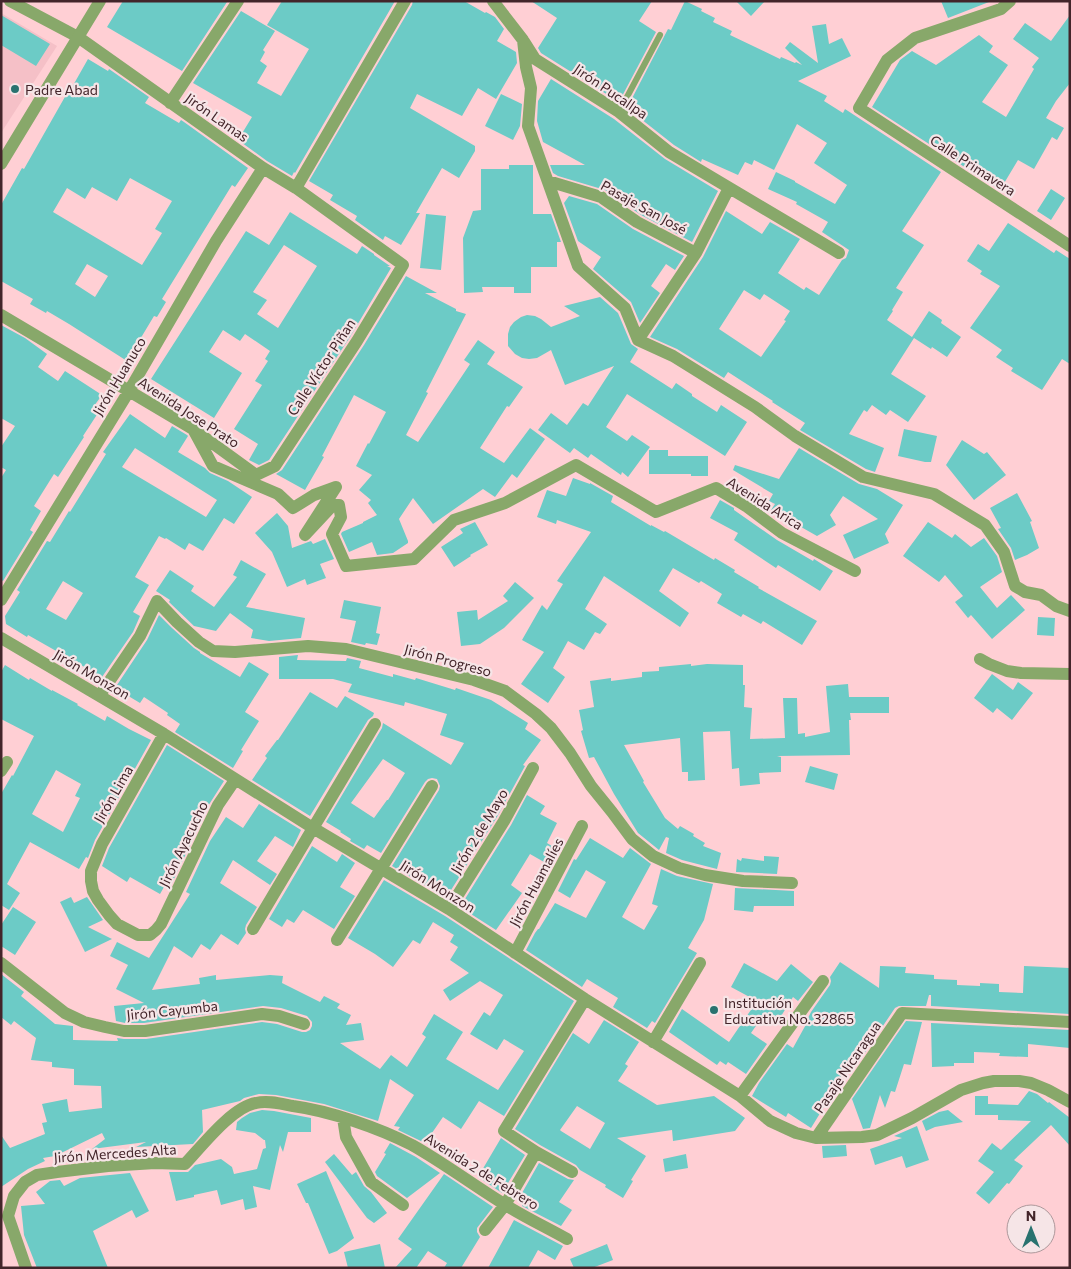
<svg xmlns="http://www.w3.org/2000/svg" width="1071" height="1269" font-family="Commissioner,sans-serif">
<rect width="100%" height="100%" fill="#ffcfd4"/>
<path fill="#f5c0c7" d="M1 13 57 46 1 133Z"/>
<path fill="#6ccbc6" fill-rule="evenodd" d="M123 1H225L227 2 182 71 107 27Z
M282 1H395L295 173 294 172 292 176 267 161 238 140 252 117 193 83 241 11 275 31 263 50 265 52 260 61 267 66 257 83 281 96 309 49 267 25Z
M413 1H464L485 13 486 12 495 17 504 29 497 41 516 52 517 63 496 99 478 88 462 116 417 94 410 108 475 146V151L459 178 442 168 416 213H420L401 245 385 236 383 240 355 220 357 216 330 200 333 195 309 181 412 5Z
M531 1H652L639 21 656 32 619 102 541 53 538 48 557 18Z
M685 1 702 9 701 11 715 18 713 22 732 31 730 35 780 59 781 57 795 63 796 62 802 65 785 48 790 42 818 63 812 26 826 24 829 44 842 38 851 56 798 81 827 96 824 101 843 113 845 109 941 172 902 231 924 245 896 288 903 292 892 310 893 311 887 320 912 337 929 311 942 320 941 323 961 337 947 357 932 347 931 349 914 338 891 374 926 396 908 422 890 410 886 415 872 405 867 412 864 410 849 434 884 448 875 472 866 469 800 430 805 423 772 402 773 401 728 372 724 378 677 349 650 337 703 257 726 211 762 234 770 222 800 239 778 273 804 290 806 287 819 295 842 260 846 258 849 250 822 232 828 222 796 204 797 202 768 189 776 172 795 181V182L835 204 847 185 814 163 827 143 797 124 774 170 754 160 752 165 745 162 738 175 702 159 701 162 674 145 627 108 668 29 671 30ZM744 290 760 300 764 294 790 311 784 320 786 321 761 357 719 329Z
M736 1H765L751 16Z
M941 1H989V2L948 18Z
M1 15 50 44 36 66 1 45Z
M1070 15V83L1056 101 1046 118 1064 128 1057 140 1052 137 1034 169 1018 160 1000 190 872 107 900 60 912 51 936 65 979 35 993 46 989 52 1008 65 982 102 1006 117 1034 69 1032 67 1039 58 1013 39 1025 23 1051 41Z
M88 59 108 71 109 69 149 97 145 103 179 123 181 120 184 122 248 168 235 187 232 185 162 299 166 302 157 317 154 316 127 361 69 324 47 311 46 313 30 304 33 299 1 281V205L22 168 24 169 66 95 67 96ZM130 178 172 201 155 229 162 233 142 265 53 212 67 188 85 199 92 187 117 201ZM87 264 108 276 95 297 75 284Z
M551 79 614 119 665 159 718 191 692 242 641 215 605 190 558 176 553 173 550 165H585L543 142 537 121 538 101Z
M501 94 522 104 520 126 513 140 485 126Z
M509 165H533V214H551L561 242H557V267H531V293H514V287H482L483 292 464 293 463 238 473 211 481 210V169H509Z
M1051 189 1065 198 1051 220 1037 211Z
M569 196 597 204 633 229 684 256 675 270 666 264 651 286 660 293 640 323 631 302 593 269 601 257 578 241 564 203Z
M290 212 357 254 362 246 374 254V255L390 266H387L391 268 350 337 269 460 259 465 249 460 258 444 234 429 262 385 255 381 268 361 265 359 270 351 245 334 240 341 223 330 209 352 242 373 214 418 151 379 246 231 269 245ZM284 245 317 266 278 328 257 314 267 300 253 292Z
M426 214 446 216 441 270 420 268Z
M1008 223 1054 253 1056 250 1070 259V364L1062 359 1042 390 1011 371 1013 368 996 357 1002 350 970 328 1000 286 980 274 982 271 967 261 978 244 989 251Z
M406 276 437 293H425L456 309V311L466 314 426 392 428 393 406 435 418 442 470 364 464 360 478 340 495 352 487 364 523 387 509 407 507 406 480 448 504 463 530 428 545 439 517 478 512 474 495 497 483 489 433 524 413 498 399 519 408 541V543L393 553 377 555 372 542 349 552 341 534 342 532 363 523V522L377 515 368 503 371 500 359 490 372 475 356 466 368 443 369 444 386 412 354 395 322 456 324 457 305 490 276 474 282 470 364 345Z
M600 297 618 313 631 344 638 349 630 362 672 389 676 383 692 394V396L717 412 721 405 747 422 725 456 627 394 606 427 627 441 632 435 650 447 628 477 622 472 621 475 591 454 588 458 574 448 570 453 538 430 551 413 567 425 583 403 588 406 614 366 565 385 551 350 537 358 529 359 522 358 515 354 508 346V334L510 327 514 322 521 317 527 315 535 316 541 319 551 327 580 316 564 306Z
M1 325 25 338 47 354 38 367 58 381 65 371 102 395 94 406 100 410 83 436 84 437 58 477 54 474 34 506 41 511 30 530 33 532 3 581 1 580V478L6 470 1 467V447L15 426 1 418Z
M130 414 165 438 172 426 187 435 188 436 178 452 205 468 210 473 228 481 252 497 234 524 224 518 203 551 189 543 185 550 166 538 165 539 159 536 135 577 149 585 133 612 140 616 133 632 102 677 28 635 27 637 6 624 5 616 20 592 17 590 47 541 50 542 69 511 70 512 106 454 103 452ZM135 448 217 500 206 517 122 467ZM63 581 83 593 66 620 46 609Z
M904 429 937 436 931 462H925L898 456Z
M962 440 984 454 987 452 1006 475 974 500 946 465Z
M799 448 859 484 877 489 903 505 885 534 889 543 854 559 843 535 878 519 843 496 830 515 836 525 817 536 771 510 775 504 769 501 773 494 733 470 735 465 779 479Z
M649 450H668V456H708V476H691V474H649Z
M573 478 590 484V483L613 496 611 502 651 526V525L664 532 665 531 714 560 715 558 735 570 734 572 759 587 758 588 817 621 802 645 763 621 761 624 743 614 741 617 717 603 722 594 701 581 699 583 673 568 659 591 689 613 680 627 604 576 585 609 607 624 600 634 595 632 584 650 568 641 553 668 565 677 548 703 521 684 544 652 522 640 542 605 547 610 563 584 557 581 591 532 557 520 556 524 537 517 547 490 566 496Z
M1017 493 1032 521 1030 522 1039 548 1027 555 1015 560 1011 548 998 529 1001 528 990 508Z
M720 500 734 508V510L777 540 813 561 814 559 833 571 820 591 778 565 776 568 734 540 738 533 710 518Z
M277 513 288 526 292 548 311 541 313 544 325 539 334 559 320 564 326 578 307 585 305 579 287 587 272 552 255 533Z
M475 522 488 545 470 555 471 556 454 567 441 547 463 533 460 529Z
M928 522 952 538 955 534 971 547 984 538 997 556 1002 572 980 587 997 608 1011 595 1025 610 992 639 971 615 968 618 955 602 963 596 945 575 939 582 903 556Z
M241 560 266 574 246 607 305 618 301 638 269 641 251 638 253 630 230 613 216 631 194 626 169 602 170 600 156 591 170 570 194 586 191 591 214 607 237 577 233 575Z
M515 582 534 598 504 628 480 644 461 646 457 612 477 610 478 620 508 601 503 596Z
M344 600 381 607 376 633 380 634 377 645 366 643 365 645 351 642 356 621 340 618Z
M159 615 172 628 194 648 200 652V653L240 677 249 662 269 674 245 712 259 721 241 750 243 751 233 768 175 732 180 724 167 715 168 713 144 697 140 703 115 688 147 640Z
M1038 617 1055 618 1054 636 1037 635Z
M298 655 297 660 346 661 347 658 361 661 359 668 393 677V674L415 680 416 678 455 690 456 688 491 700 528 723 525 729 541 740 523 765 525 766 497 817 446 898 392 866 439 790 440 786 437 779 432 778 428 779 425 782 381 853 367 845 364 849 350 841 351 839 340 832 341 831 326 822 382 728 383 723 451 765 464 743 440 735 447 714 405 702 404 706 348 692 352 684 333 679H279V657ZM383 759 405 773 388 800H387L374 818 351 803Z
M691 664V666L707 664 743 665V685H745L744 707 752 708 750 739 785 738 783 698H797L798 734 805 733V737L830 732 826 686 848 684 849 697H889V713H850L851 720H849L850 755 777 756 781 757V772L759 773 760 784 740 786 739 768 732 769 730 731 703 732 705 780 688 781V772H682L680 738 624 745 644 781 643 782 665 818 678 829 680 826 694 834 693 836 705 843 703 846 721 853 717 869 682 860 666 853 669 838 666 837 659 850 638 833 614 794 594 757 589 758 581 731 583 730 579 710 594 707 590 681 611 678V681L642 677V672L659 671V667Z
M5 665 29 680 30 678 52 691V690L78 704 77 705 105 721 107 716 129 729 151 740 95 840 88 858 86 857 79 869 30 842 7 884 20 893 9 910 1 905V794L12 775 13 776 34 736 1 719V672ZM56 770 81 784 75 796 80 798 63 832 32 814Z
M992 674 1013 690 1018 682 1033 693 1012 720 997 708 993 713 974 698Z
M310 692 337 708 345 696 374 713 373 716 368 720 310 816 252 780 267 758 265 756 277 740H278Z
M167 745 224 781 189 836 193 839 172 883 168 880 160 894 130 877 127 882 102 866 109 848Z
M810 766 838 774 834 790 805 782Z
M527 795 545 806 540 814 557 823 547 843 560 851 551 866 530 854 511 885 522 893 496 930 460 907 511 825Z
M259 804 301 830 293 847 275 836 257 861 277 874 270 885 233 860 220 883 257 907 246 925 245 929 246 933 238 945 221 934 210 950 201 944 192 958 174 946 152 990 200 984 199 978 216 975V980L270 975 283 976 282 983 320 1002 324 996 340 1004 337 1008 351 1015 346 1025 361 1023 364 1040 340 1043 380 1069 391 1055 407 1067 426 1037 422 1034 434 1014 463 1032 446 1059 498 1090 524 1051 504 1039 497 1050 470 1034 484 1012 490 1016 503 995 480 981 450 1001 443 990 469 973 450 960 458 947 450 942 454 935 433 922 420 944 413 940 393 967 375 954 348 938 384 880 445 916 574 1001 504 1116 479 1101 461 1129 443 1117 425 1143 398 1130 400 1127 394 1126 414 1095 390 1079 378 1121 324 1104 276 1095 259 1094 244 1098 240 1101 202 1110 203 1132 193 1144 136 1147 146 1142 92 1149 105 1139 102 1133 55 1156 43 1158 45 1161 28 1169 1 1187V1135L10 1148 45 1134 42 1123 47 1122 42 1104 67 1099 69 1112 102 1108 101 1086 74 1085V1069L52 1067V1062L31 1060 36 1038 14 1021 11 1025 1 1017V974L24 992 21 996 55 1024 73 1026V1040L118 1041 117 1038 124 1039H146L262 1022 277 1024 302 1032H306L310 1030 312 1026V1022L307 1016 281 1008 263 1006 144 1023H125L116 1021 114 1006 144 1003 116 989 128 965 110 956 117 942 149 958 190 894 186 892 210 841 226 817 243 828Z
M590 838 623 858 630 848 651 864 622 917 644 930 658 906 652 904 661 869 677 876 713 884 704 920 688 948 697 953 655 1023 652 1021 647 1028 613 1007 618 998 587 979 582 987 526 950 535 933 538 929H539L555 903 586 918 606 882 586 870 570 898 558 891 574 859 576 860Z
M312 846 337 862 342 854 355 863 340 887 355 896 334 929 303 910 294 923 287 919 282 927 269 919Z
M764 856 779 857 777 874 736 872 737 859 741 861 742 858 764 861Z
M735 888 794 891V906H754L753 912 734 910Z
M71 897 74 903 87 897 103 920 88 927 112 939 85 952 60 902Z
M13 907 36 922 15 955 1 946V925Z
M840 962 879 988 880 966 906 967 905 973 934 975V979L957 980V985L980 986V983L999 984V992L1023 993 1024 966 1070 968V1014L931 1006V995H929L926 1006H899L895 1008 864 1054 867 1044 864 1042 845 1072 841 1073V1079L811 1128 788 1113 786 1117 752 1096 759 1083 787 1044 793 1048 809 1019 808 1018 811 1012 830 985 831 981 830 977Z
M744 963 777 981 791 964 813 982 798 1001 793 997 778 1021 765 1013 751 1033 767 1044 746 1074 728 1062 726 1065 720 1061 717 1065 669 1032 682 1009 729 1042 757 1001 731 987Z
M604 1020 639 1042 625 1064 628 1066 618 1081 657 1105 714 1096 745 1118 735 1131 673 1141 672 1130 617 1138 646 1156 631 1180 633 1181 623 1198 605 1187 606 1185 580 1170 576 1165 540 1145 515 1129 573 1033 589 1044ZM577 1106 605 1123 590 1149 561 1131 560 1130Z
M906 1021 922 1022 911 1065 904 1064 895 1092 891 1091 885 1108 880 1095 870 1128 863 1129 852 1099Z
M931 1023 1070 1030V1048L1028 1044V1057L999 1056 1000 1053 974 1052V1063H954V1066L932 1067Z
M1029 1091 1037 1094 1048 1103 1049 1102 1070 1118V1146L1051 1125 1014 1160 1023 1166 1009 1184 1007 1183 989 1204 976 1193 994 1172 978 1161 992 1143 1001 1150 1031 1121 998 1120V1115H975V1096H988V1104L1018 1105Z
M262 1110 274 1111 311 1118V1132H288L283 1152 280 1145 270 1190 253 1186 257 1207 245 1210 243 1199 221 1205 217 1190 194 1195V1197L176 1201 169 1172H188L195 1165 221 1159 232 1167 234 1174 257 1169 263 1149 266 1148 265 1140H264L255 1133 236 1130 237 1122 242 1118 250 1113Z
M948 1110 963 1122 935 1127 926 1131 922 1121 939 1112Z
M917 1126 929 1160 906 1168 902 1156 875 1165 870 1149 902 1138 894 1136Z
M501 1138 525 1155 502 1193 478 1177Z
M390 1143 416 1157 440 1173 407 1198 377 1176 375 1172 386 1154 384 1153Z
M846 1145 847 1156 823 1158 822 1146Z
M334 1154 352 1175 356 1172 364 1186 371 1192 387 1213 374 1223 367 1218 325 1162Z
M686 1154 688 1168 665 1172 663 1159Z
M539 1163 568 1179 574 1180 559 1202 572 1210 561 1226 522 1206 527 1196 522 1193Z
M326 1171 354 1238 337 1251 329 1254 308 1203H306L297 1184Z
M130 1173 149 1211 136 1218 132 1210 93 1231 108 1268H37L24 1235 21 1206 45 1204 36 1192 50 1181 60 1180 64 1186 80 1178Z
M444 1174 493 1207 477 1228V1232L480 1237 461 1268H444L447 1263 428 1251 416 1268H395L412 1249 398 1239Z
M514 1220 563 1246 555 1260 538 1250 528 1268H488Z
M380 1244 385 1268H348L344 1252Z
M607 1244 613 1260 592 1268H574L570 1259Z"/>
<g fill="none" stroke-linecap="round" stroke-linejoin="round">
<path stroke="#88a86a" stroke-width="6" d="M619 112 660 35"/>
<path stroke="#88a86a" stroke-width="12" d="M493 1 523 40 535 59 619 112 669 152 839 253
M1010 1 1001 9 915 38 887 60 859 108 1070 246
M523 40 526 67 531 88 528 126 578 266 625 308 638 340 673 356 755 407 795 436 863 477 934 494 985 525 1004 552 1015 586 1025 592 1041 595 1056 606 1070 611
M170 103 238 1
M548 181 601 197 637 222 696 253
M296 188 405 1
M1 315 193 429 256 475 275 466 357 341 403 265 296 188 263 168 78 37 10 1
M638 340 696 253 729 188
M194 431 213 466 278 494 293 508 314 495 336 487 305 535 333 505H339L341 517 332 534 346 566 414 559 454 520 505 503 576 465 656 512 716 488 746 506 782 533 855 571
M1 600 129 391 216 241 263 168
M1 638 164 734 313 828 449 909 585 999 740 1096 770 1121 796 1133 816 1138 862 1137 877 1135 912 1118 961 1090 983 1083 994 1081H1019L1031 1083 1048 1090 1070 1102
M980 659 989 664 1007 671 1021 673 1070 674
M100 695 140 636 157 601 177 622 199 642 213 651 235 652 308 646 346 649 474 680 505 691 536 714 551 728 570 753 591 786 612 812 632 839 653 856 679 868 705 875 743 881 792 883
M164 734 102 844 91 871V881L93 891 98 900 109 915 117 924 138 935H150L156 930 161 924 218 805 235 780
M1 771 7 762
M449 909 504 821 533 768
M253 929 375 724
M337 940 432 786
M515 953 582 826
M1 963 65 1013 84 1022 105 1027 124 1031H145L262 1014 279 1016 304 1024
M653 1042 700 963
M740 1096 823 981
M343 1118 346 1137 371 1182 403 1205
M816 1138 902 1013 1070 1022
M572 1172 536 1152 504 1131 585 999
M485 1230 505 1205 536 1152
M26 1268 8 1216 14 1196 25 1182 37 1175 57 1172 108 1166 155 1163 185 1164C202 1146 232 1107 256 1103 268 1100 282 1104 293 1106 330 1111 379 1128 412 1145 444 1163 473 1185 504 1204 524 1217 546 1227 567 1239"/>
<path stroke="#88a86a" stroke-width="12" d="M1 164 100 1"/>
</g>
<g fill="#29726f" stroke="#f6e5e7" stroke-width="2">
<circle cx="15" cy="89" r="5"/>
<circle cx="714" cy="1010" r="5"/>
</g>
<g text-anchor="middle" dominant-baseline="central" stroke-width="4.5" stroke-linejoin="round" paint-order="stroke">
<g font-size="14" fill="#43252a" stroke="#f6e5e7" text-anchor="start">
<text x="25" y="89">Padre Abad</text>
<text x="724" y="1002">Institución<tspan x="724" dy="16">Educativa No. 32865</tspan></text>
</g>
<g font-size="14" fill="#43252a" stroke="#f6e5e7">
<text transform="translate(611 91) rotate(34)">Jirón Pucallpa</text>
<text transform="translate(217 117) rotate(35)">Jirón Lamas</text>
<text transform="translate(973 165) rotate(33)">Calle Primavera</text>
<text transform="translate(644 207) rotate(29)">Pasaje San José</text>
<text transform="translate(321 367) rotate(-57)">Calle Víctor Piñan</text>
<text transform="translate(119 376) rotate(-59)">Jirón Huanuco</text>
<text transform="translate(189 412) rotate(33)">Avenida Jose Prato</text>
<text transform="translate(765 503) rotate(32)">Avenida Arica</text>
<text transform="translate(448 660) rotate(15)">Jirón Progreso</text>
<text transform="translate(92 674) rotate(30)">Jirón Monzon</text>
<text transform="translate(113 794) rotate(-60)">Jirón Lima</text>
<text transform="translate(479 831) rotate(-59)">Jirón 2 de Mayo</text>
<text transform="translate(183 844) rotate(-64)">Jirón Ayacucho</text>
<text transform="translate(536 882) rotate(-62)">Jirón Huamalíes</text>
<text transform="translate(438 886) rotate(32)">Jirón Monzon</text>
<text transform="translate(172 1010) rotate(-6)">Jirón Cayumba</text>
<text transform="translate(847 1067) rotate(-56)">Pasaje Nicaragua</text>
<text transform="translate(115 1153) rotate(-4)">Jirón Mercedes Alta</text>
<text transform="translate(482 1171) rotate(32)">Avenida 2 de Febrero</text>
</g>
</g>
<rect width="1071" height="1269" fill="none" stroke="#43252a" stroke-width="5"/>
<g transform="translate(1031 1229)"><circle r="24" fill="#f6e5e7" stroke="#ae989b"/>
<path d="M0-4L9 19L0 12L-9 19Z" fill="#29726f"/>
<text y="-8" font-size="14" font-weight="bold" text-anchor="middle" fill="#43252a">N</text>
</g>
</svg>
